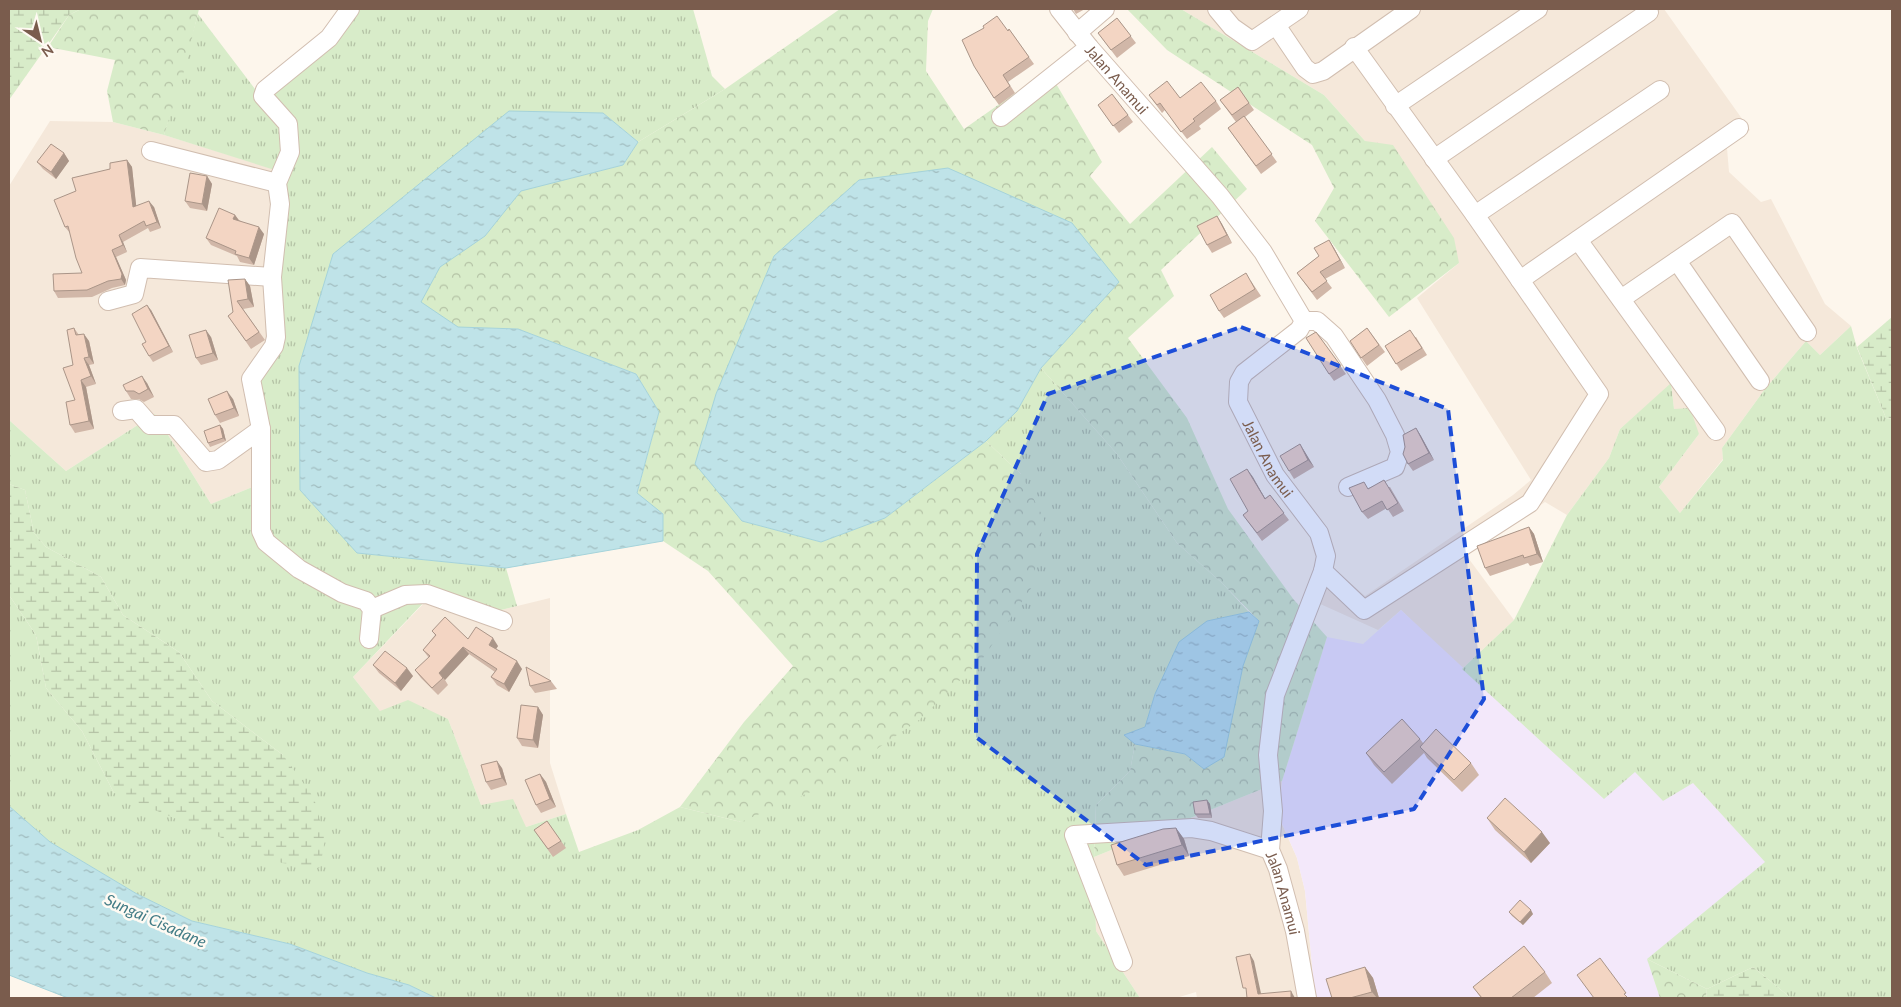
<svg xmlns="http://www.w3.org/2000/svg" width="1901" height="1007" font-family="Lato,sans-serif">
<defs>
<pattern id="grass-tufts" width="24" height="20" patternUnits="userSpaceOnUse" patternTransform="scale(1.25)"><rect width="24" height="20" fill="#d8ecc9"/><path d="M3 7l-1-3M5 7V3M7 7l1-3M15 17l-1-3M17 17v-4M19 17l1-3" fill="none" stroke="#b4c2a5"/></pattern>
<pattern id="forest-crowns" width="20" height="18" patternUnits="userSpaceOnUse" patternTransform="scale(1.25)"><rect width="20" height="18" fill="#d8ecc9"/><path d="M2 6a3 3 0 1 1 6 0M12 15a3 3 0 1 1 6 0" fill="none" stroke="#b4c2a5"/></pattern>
<pattern id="wetland-marsh" width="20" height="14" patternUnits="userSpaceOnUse" patternTransform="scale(1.25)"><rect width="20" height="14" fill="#d8ecc9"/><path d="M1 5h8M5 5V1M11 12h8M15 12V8" fill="none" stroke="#b4c2a5"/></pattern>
<pattern id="water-ripples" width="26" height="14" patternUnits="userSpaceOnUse" patternTransform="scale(1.25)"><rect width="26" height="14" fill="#bfe3e8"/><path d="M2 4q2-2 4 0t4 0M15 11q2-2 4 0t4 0" fill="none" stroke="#a0bbbe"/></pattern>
</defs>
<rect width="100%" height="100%" fill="#fdf6ec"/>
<path fill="#f5e8da" d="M1181 9H1664L1750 130 1727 148 1729 172 1761 202 1771 199 1825 304 1851 326 1820 355 1806 341 1765 389 1722 448 1723 459 1680 513 1659 487 1699 434 1674 409 1671 384 1620 429 1609 458 1567 515 1545 502 1466 555 1514 620 1462 669 1401 610 1378 630 1318 603 1337 571 1365 596 1513 495 1531 480 1417 298 1459 263 1365 141 1324 95Z
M50 121 113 122 164 135 281 171 276 342 257 485 211 504 155 414 66 471 9 420V186Z
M550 598V763L566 814 526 827 481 805 448 719 380 711 353 677 428 599 477 616Z
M1282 781 1279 817 1297 858 1305 891 1315 998H1197L1196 992 1176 998H1140L1096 931 1094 857Z"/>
<path fill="#f3e8fa" d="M1401 610 1603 798 1635 771 1693 783 1766 862 1648 959 1660 998H1315L1305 891 1297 858 1279 817 1282 781 1327 637 1363 644Z"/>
<path fill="url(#grass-tufts)" d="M340 9H693L712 76 725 89 638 142 603 113 357 553 506 568 517 606 477 616 427 599 353 677 380 711 408 700 448 719 481 805 513 799 526 827 566 814 579 852 638 830 680 807 741 822 1021 474 986 441 1017 411 1041 368 1117 454 1177 543 1222 583 1249 612 1207 621 1155 694 1145 727 1125 735 1135 744 1130 771 1096 805 1094 857 1096 931 1140 998H436L409 985 367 973 290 944 192 921 137 894 50 842 9 806V595L36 635 46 688 82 731 114 793 283 755 212 701 179 652 123 615 101 577 46 547 34 533 25 490 9 484V420L66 471 155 414 211 504 257 485 264 427 245 376 276 342 281 172 164 135 198 14 255 89 322 36Z
M1851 326 1857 348 1886 418 1892 419V998H1791L1753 967 1707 989 1647 959 1765 862 1693 783 1663 801 1635 772 1604 799 1462 669 1514 620 1567 515 1609 458 1620 429 1671 383 1674 409 1690 408 1699 434 1659 487 1680 513 1723 460 1722 448 1765 389 1806 341 1820 355Z"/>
<path fill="url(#forest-crowns)" d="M81 9H199L184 71 164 135 113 122 107 91 115 60 48 47 69 15Z
M840 9H933L928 21 926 71 964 129 1048 70 1102 162 1090 176 1130 224 1212 147 1247 189 1161 270 1174 296 1128 338 1187 418 1228 509 1294 600 1327 637 1282 781 1094 857 1096 805 1130 771 1135 744 1185 754 1204 769 1259 621 1222 583 1177 543 1117 454 1041 368 1119 282 742 521 821 542 885 518 986 441 1021 474 1044 519 1032 587 983 658 919 720 820 788 741 822 680 807 744 722 793 666 708 571 663 541V514L637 494 659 412 636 374 518 329 458 327 420 302 440 267 485 236 521 191 623 165 638 142 725 89Z
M1127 9H1181L1324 95 1365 141 1393 145 1454 238 1459 263 1389 317 1315 221 1334 188 1312 145 1167 50Z
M1647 959 1707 989 1706 998H1660Z"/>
<path fill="url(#wetland-marsh)" d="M9 9H81L69 15 9 100Z
M1892 317V419L1886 418 1857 347Z
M9 484 25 490 34 533 46 547 101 577 123 615 179 652 212 701 283 755 314 798 325 839 320 868 282 863 114 793 82 731 46 688 36 635 9 595Z
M1753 967 1791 998H1706L1707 989Z"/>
<path fill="url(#water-ripples)" stroke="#a5d3da" d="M509 111 603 113 638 142 623 165 521 191 485 236 440 267 421 302 458 327 518 329 636 374 659 412 637 493 663 514V541L506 568 357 553 300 490 299 366 333 254Z
M948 168 1072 223 1119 282 1041 368 1017 411 986 441 885 518 821 542 742 521 695 464 716 394 774 256 859 180Z
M1249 612 1259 621 1243 666 1224 757 1204 769 1185 754 1135 744 1124 735 1145 727 1155 694 1179 642 1207 621Z
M9 806 50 842 137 894 192 921 290 944 367 973 409 985 436 998H68L9 975Z"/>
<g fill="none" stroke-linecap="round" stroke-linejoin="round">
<g stroke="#d1beb0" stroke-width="20">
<g id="street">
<path d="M350 9 329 38 265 90 263 96 288 124 290 152 277 183 280 204 272 277 276 337 274 346 251 379 261 429V531L266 542 299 569 342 593 366 601 372 609 369 639"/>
<path id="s1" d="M1059 9 1089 47 1220 196 1263 252 1304 321 1299 330 1244 373 1239 382 1238 402 1275 475 1319 533 1326 556 1323 571 1275 695 1268 755 1273 811 1270 850 1278 869 1295 931 1307 998"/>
<path d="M1217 9 1232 27 1252 41 1299 9"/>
<path d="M1276 25 1305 68 1313 74 1323 71 1411 9"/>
<path d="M1077 33 1105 9"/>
<path d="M1395 106 1538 9"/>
<path d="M1001 117 1089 47"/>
<path d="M151 151 277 183"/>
<path d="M1434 159 1649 12"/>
<path d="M1475 215 1660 90"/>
<path d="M1578 240 1716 431"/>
<path d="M1677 261 1760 381"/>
<path d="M1520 280 1739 128"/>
<path d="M1621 299 1732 223 1807 332"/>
<path d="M108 301 134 294 140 268 272 277"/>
<path d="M1304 321H1317L1334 336 1377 400 1395 435 1400 452 1395 467 1348 487"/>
<path d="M122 411 136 409 150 425H174L206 462 218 460 261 429"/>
<path d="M1323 571 1364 610 1530 503 1599 394 1475 215 1354 47"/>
<path d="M372 609 405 595 427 594 503 621"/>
<path d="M1123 962 1074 835 1192 828 1211 831 1270 850"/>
</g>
</g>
<use href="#street" stroke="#fff" stroke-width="18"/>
</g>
<path fill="#d1b7a8" d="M1073 9H1085L1076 14Z
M1117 18 1136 43 1117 58 1098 33Z
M1009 29 1034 64 1008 82 1015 93 999 105 994 98 1008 31Z
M1238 87 1254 110 1245 117 1277 162 1261 174 1228 128 1236 122 1220 100Z
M1149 95 1216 101 1221 109 1199 126 1201 129 1187 139 1165 110 1162 113Z
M1098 105 1128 115 1133 122 1119 133Z
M64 153 69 161 56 179 43 169 37 162Z
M127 160 132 167 136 206 154 207 161 228 150 232 148 228 123 242 127 252 116 257 126 280 125 285 112 288 92 297 58 298 54 291 82 273 70 233 65 227 76 191 110 169Z
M207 176 212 184 207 211 190 208 185 201Z
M235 215 239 220 264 234 254 265 240 262 237 256 211 245 206 238Z
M1217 216 1222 224 1232 243 1212 253 1207 245Z
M1329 240 1334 248 1345 268 1325 279 1332 288 1317 300 1297 273 1319 256Z
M245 279 250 286 254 307 243 309 265 340 251 349 228 316 233 312Z
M1251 281 1261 296 1224 318 1219 311Z
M151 310 173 352 153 362 149 356 146 342Z
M74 328 79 335 89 341 94 364 89 365 96 384 86 387 94 429 75 433 70 425 75 400Z
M1367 328 1385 352 1367 366 1350 341Z
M1316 332 1346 374 1334 381 1329 374Z
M211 337 218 360 201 365 196 358Z
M1416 337 1427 355 1401 371 1385 346Z
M147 383 154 397 144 402 139 399H131L126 391Z
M233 399 239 416 220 423 215 415Z
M220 425 223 429 226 441 210 447 208 443Z
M1416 428 1421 436 1434 460 1413 471 1408 464Z
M1300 444 1314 467 1294 479 1289 471Z
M1247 469 1265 498 1270 495 1289 520 1262 541 1243 515 1248 511Z
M1390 487 1404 511 1393 517 1387 508 1368 519 1362 512 1369 489Z
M1529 527 1534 534 1543 562 1530 566 1528 563 1490 576 1485 568Z
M432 631 498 646 496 649 522 669 509 692 497 685 491 677 495 672 469 654 445 680 448 685 438 695 421 678 415 670 429 658 423 650 435 635Z
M373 665 413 676 401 691 379 673Z
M551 681 557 689 535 693 530 686Z
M538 707 543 715 538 748 522 746 517 738Z
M1420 739 1423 743 1471 763 1479 775 1462 792 1427 758 1424 753 1392 784 1374 765 1366 753Z
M502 768 507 785 491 790 486 782Z
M540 774 546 782 556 807 541 813 536 805Z
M1207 800 1210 804 1212 818H1198L1195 814Z
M1487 818 1550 843 1531 863 1495 830Z
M547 821 566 848 553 857 534 830Z
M1176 828 1184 839 1189 856 1124 876 1117 865Z
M1509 912 1533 914 1523 925 1512 916Z
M1365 967 1373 978 1379 998H1332Z
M1545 972 1552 983 1533 998H1481L1473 987Z"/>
<path fill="#aa9588" d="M64 153 69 161 56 179 51 172Z
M127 160 132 167 137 213 133 207Z
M207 176 212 184 207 211 202 204Z
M149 201 154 207 161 228 157 222Z
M235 215 240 222 233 219Z
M1217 216 1222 224 1232 243 1227 235Z
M259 227 264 234 254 265 249 258Z
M119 235 123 242 127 252 123 245Z
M1329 240 1334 248 1345 268 1340 260Z
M112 250 116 257 126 280 125 285 121 279Z
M245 279 250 286 254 307 248 299Z
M147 305 151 310 173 352 169 346Z
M206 330 211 337 218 360 213 353Z
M84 334 89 341 94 364 89 357Z
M84 358 89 365 96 384 91 376Z
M142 376 147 383 154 397 148 389Z
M81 380 86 387 94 429 89 421Z
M227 391 233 399 239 416 234 408Z
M220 425 223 429 226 441 223 438Z
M1416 428 1421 436 1434 460 1429 453Z
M1300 444 1305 452 1314 467 1308 460Z
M1247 469 1253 477 1270 507 1265 499Z
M1529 527 1534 534 1543 562 1537 554Z
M493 638 498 646 494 652 489 645Z
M463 647 469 654 445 680 439 673Z
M517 661 522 669 509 692 504 684Z
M407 668 413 676 401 691 395 683Z
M538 707 543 715 538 748 533 740Z
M497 761 502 768 507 785 502 778Z
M540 774 546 782 556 807 550 799Z
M1207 800 1210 804 1212 818 1210 814Z
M1176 828 1184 839 1189 856 1182 845Z
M1542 832 1550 843 1531 863 1524 852Z
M1531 910 1533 914 1523 925 1520 922Z
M1250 954 1254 961 1262 998 1258 994Z
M1365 967 1373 978 1379 998H1377L1372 992Z
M1291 991 1295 998H1291Z"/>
<path fill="#f3d5c3" stroke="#aa9588" d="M997 16 1008 31 1009 29 1029 57 1003 75 1010 86 994 98 974 66 962 40 984 28 983 26Z
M1117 18 1131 36 1111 50 1098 33Z
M1167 81 1180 98 1201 82 1216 101 1193 119 1195 121 1181 132 1160 103 1157 105 1149 95Z
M1238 87 1249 103 1232 115 1220 100Z
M1112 94 1128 115 1113 126 1098 105Z
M1244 116 1272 154 1256 166 1228 128Z
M51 144 64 153 51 172 37 162Z
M127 160 133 207 149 201 157 222 146 226 144 221 119 235 123 245 112 250 122 274 121 279 108 281 87 290 54 291 53 274 82 273 76 258 68 226 65 227 54 200 76 191 72 178 110 169V163Z
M190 173 207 176 202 204 185 201Z
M219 208 235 215 233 219 259 227 249 258 235 254 236 251 206 238Z
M1217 216 1227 235 1207 245 1197 226Z
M1329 240 1340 260 1320 272 1327 281 1312 292 1297 273 1319 256 1314 248Z
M1246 273 1255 289 1219 311 1210 295Z
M245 279 248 299 237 301 259 332 246 341 228 316 233 312 228 280Z
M147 305 169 346 149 356 142 344 146 342 132 314Z
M74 328 76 335 84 334 89 357 84 358 91 376 81 380 89 421 70 425 66 402 75 400 63 368 73 365 67 330Z
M1367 328 1379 345 1361 358 1350 341Z
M206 330 213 353 196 358 189 335Z
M1410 330 1422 348 1396 364 1385 346Z
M1316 332 1341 366 1329 374 1306 338Z
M142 376 148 389 139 394 134 391H126L123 385Z
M227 391 234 408 215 415 208 399Z
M220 425 223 438 208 443 204 431Z
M1416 428 1429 453 1408 464 1403 454 1405 447 1403 435Z
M1300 444 1308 460 1289 471 1280 456Z
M1247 469 1265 499 1270 495 1284 513 1257 533 1243 515 1248 511 1230 479Z
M1384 480 1398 503 1387 510 1382 501 1362 512 1349 488 1364 482 1368 489Z
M1529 527 1537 554 1524 558 1523 555 1485 568 1477 546Z
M445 617 468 639 476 627 493 638 489 645 517 661 504 684 491 677 497 669 463 647 439 673 443 678 432 688 415 670 430 656 423 650 436 635 432 631Z
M385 651 407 668 395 683 373 665Z
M526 667 551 681 530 686Z
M521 705 538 707 533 740 517 738Z
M1402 719 1420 739 1384 772 1366 753Z
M1436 729 1471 763 1454 780 1420 747Z
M497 761 502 778 486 782 481 765Z
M540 774 550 799 536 805 525 780Z
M1505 798 1542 832 1524 852 1487 818Z
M1207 800 1210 814H1195L1193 802Z
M547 821 561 841 548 849 534 830Z
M1176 828 1182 845 1117 865 1111 845 1163 829Z
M1520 900 1531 910 1520 922 1509 912Z
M1524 946 1545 972 1511 998H1482L1473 987Z
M1250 954 1258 994 1291 991V998H1247L1246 988H1243L1236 957Z
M1600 958 1626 993 1624 994 1628 998H1594L1577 975Z
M1365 967 1372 992 1350 998H1332L1326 979Z"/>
<path fill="#1d4ed8" fill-opacity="0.2" stroke="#1d4ed8" stroke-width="4" stroke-dasharray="10 6" stroke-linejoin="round" d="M1241 327 1448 409 1484 699 1414 809 1146 865 976 737 977 554 1048 394Z"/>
<g text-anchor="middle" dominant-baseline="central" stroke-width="5" stroke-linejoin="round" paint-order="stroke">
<g font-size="15" fill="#7a5c4d" stroke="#fffaf3">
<text stroke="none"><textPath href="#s1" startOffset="91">Jalan Anamui</textPath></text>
<text stroke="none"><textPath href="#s1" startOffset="572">Jalan Anamui</textPath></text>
<text stroke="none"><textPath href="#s1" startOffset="1036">Jalan Anamui</textPath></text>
</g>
<g font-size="16" font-style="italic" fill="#437c86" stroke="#fffaf3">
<text transform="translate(156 920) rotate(24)">Sungai Cisadane</text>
</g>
</g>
<rect width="1901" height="1007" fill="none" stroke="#7a5c4d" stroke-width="20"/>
<g transform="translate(40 40) rotate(145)" stroke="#fffaf3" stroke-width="4" paint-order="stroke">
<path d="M0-4L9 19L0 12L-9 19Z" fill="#7a5c4d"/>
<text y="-8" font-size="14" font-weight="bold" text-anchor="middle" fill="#7a5c4d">N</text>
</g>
</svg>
